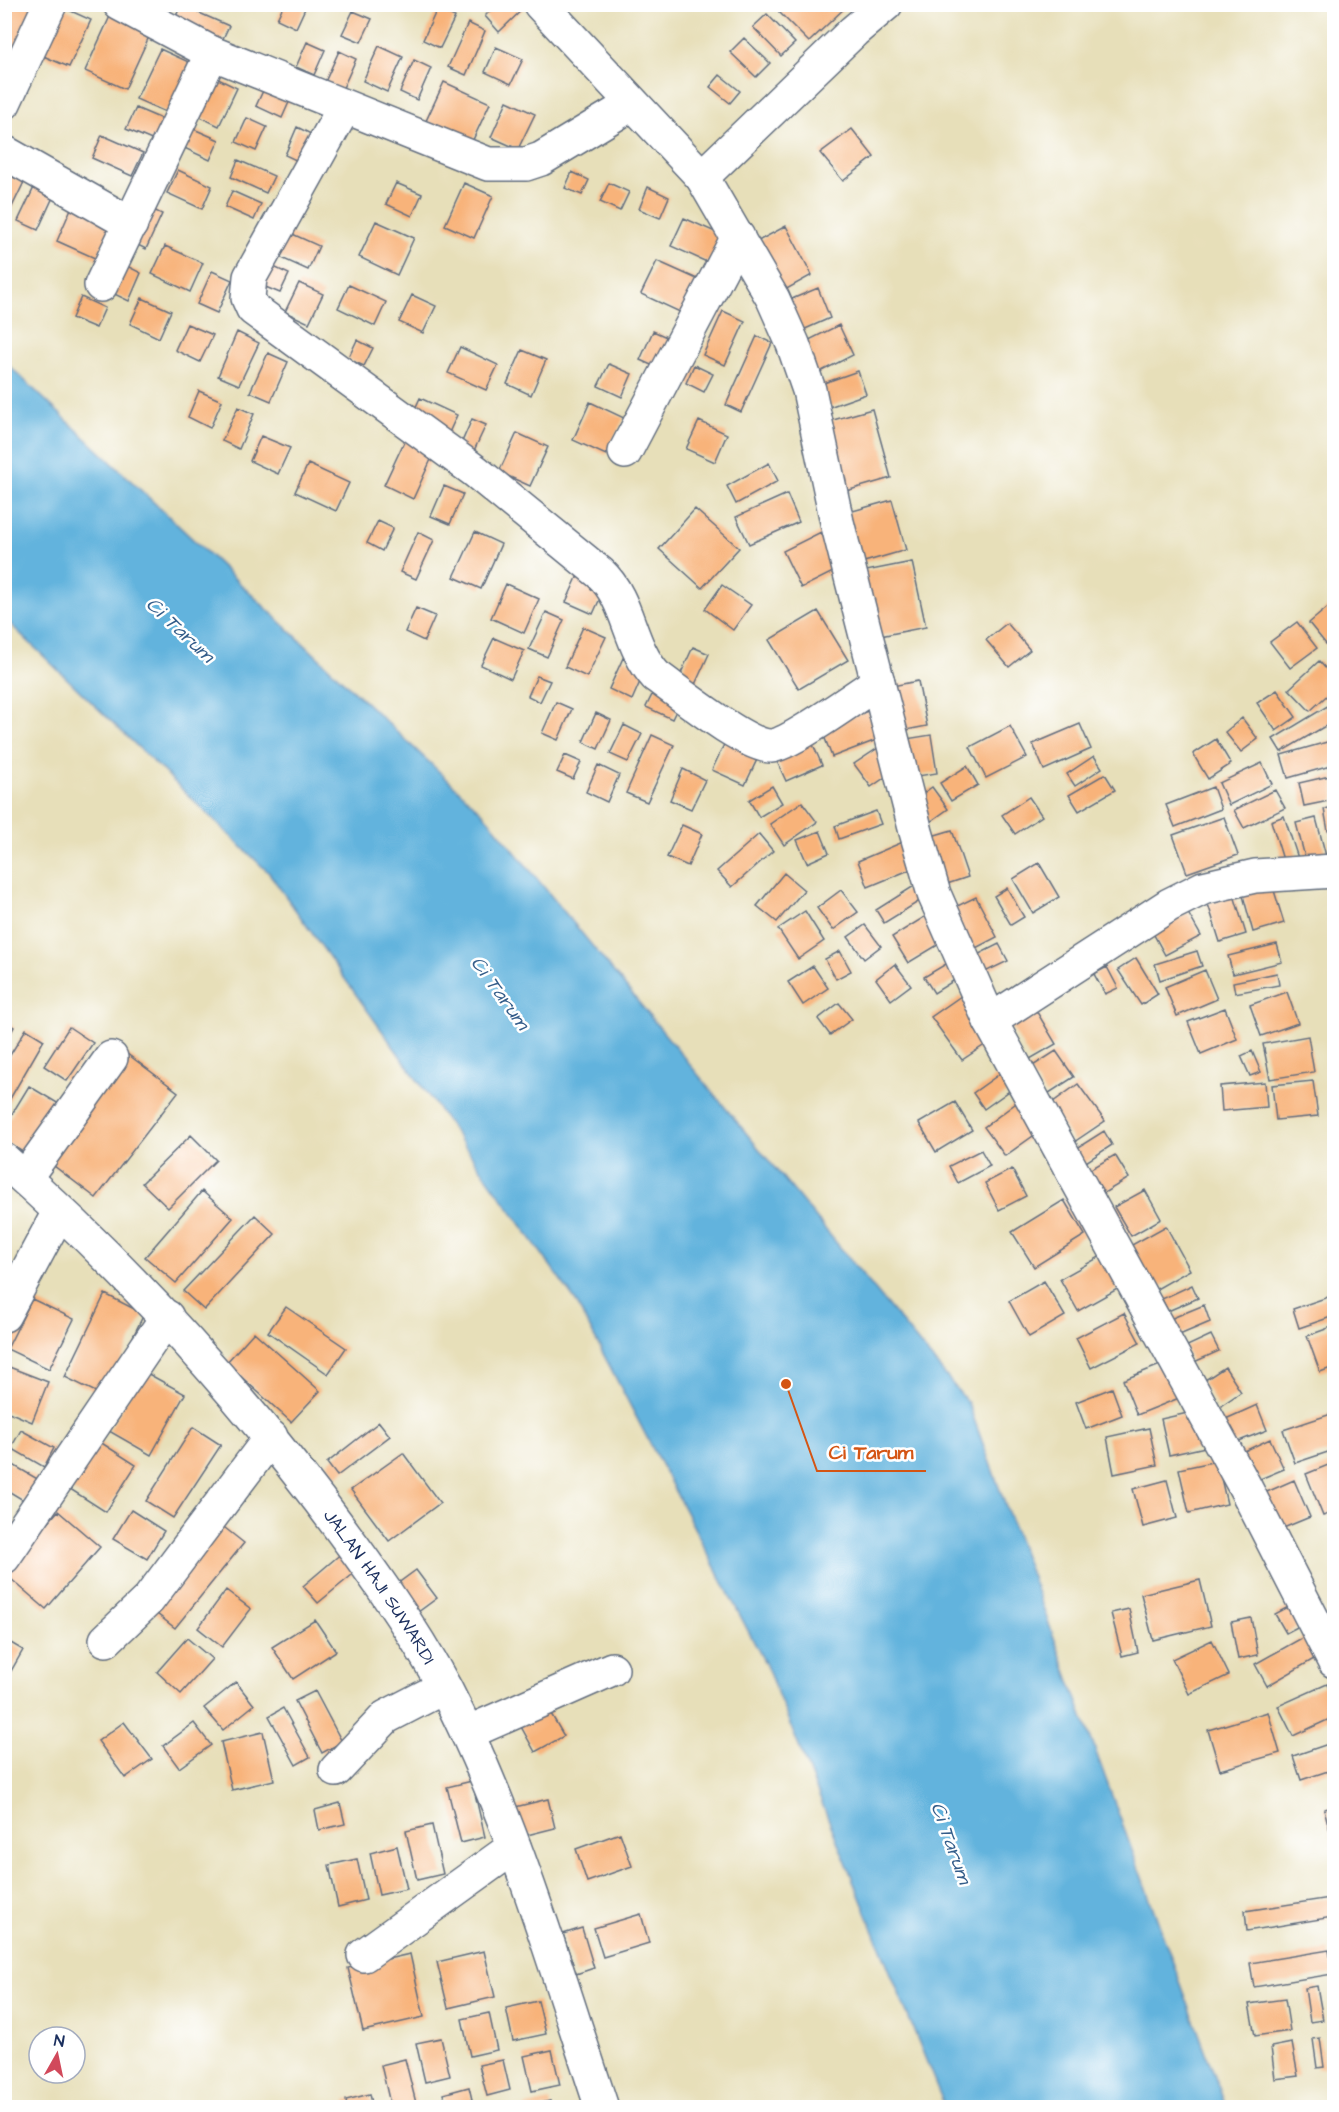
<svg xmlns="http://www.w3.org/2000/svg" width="1339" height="2112" font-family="'Architects Daughter',sans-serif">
<rect width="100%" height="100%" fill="#fff"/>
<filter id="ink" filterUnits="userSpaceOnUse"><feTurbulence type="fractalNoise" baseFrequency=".0167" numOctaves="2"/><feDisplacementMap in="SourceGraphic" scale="12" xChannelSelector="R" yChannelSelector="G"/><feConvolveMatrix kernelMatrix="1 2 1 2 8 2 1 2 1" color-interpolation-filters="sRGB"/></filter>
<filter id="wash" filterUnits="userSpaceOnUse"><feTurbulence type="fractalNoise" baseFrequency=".008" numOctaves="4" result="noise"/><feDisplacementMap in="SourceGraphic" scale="24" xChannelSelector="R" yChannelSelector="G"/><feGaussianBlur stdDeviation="1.35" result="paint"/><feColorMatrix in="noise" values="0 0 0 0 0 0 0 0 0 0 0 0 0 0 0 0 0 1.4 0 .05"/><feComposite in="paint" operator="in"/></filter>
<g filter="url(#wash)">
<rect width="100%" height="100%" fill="#e7dfb9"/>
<path fill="#62b3dd" stroke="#3e719e" stroke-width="1.5" d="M5 362 483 813 968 1403 1226 2107H945L766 1665 575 1300 269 873 5 619Z"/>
<g id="blocks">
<path fill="#f8b37a" d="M9 4H35L4 71V14Z
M284 4H307L296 28 277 19Z
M497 4H528L499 32 485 16Z
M787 4H849L809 42 779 12Z
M181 5 229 26 219 47 172 25Z
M62 7 91 20 69 67 41 55Z
M437 9 455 17 440 48 423 40Z
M353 11 372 19 361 42 342 34Z
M112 12 152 30 125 89 85 71Z
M767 14 795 43 781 56 753 27Z
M468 23 485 31 466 75 448 67Z
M744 38 770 63 756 77 730 52Z
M307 42 325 50 314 75 296 67Z
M379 46 403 57 387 92 363 81Z
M496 47 523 59 511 84 485 72Z
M160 49 193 64 170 114 136 99Z
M339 51 356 59 342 90 325 82Z
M414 60 431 68 417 100 400 92Z
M210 75 237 88 219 126 192 113Z
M720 75 740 91 730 103 710 87Z
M268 80 294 91 282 118 256 106Z
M444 82 490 103 472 142 426 121Z
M507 101 535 114 518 149 491 137Z
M136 108 164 120 154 141 126 129Z
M247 118 267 127 256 151 236 142Z
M189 127 219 140 210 160 180 146Z
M297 127 313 135 300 162 285 155Z
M852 129 874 157 843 181 820 153Z
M102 135 143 153 132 176 92 158Z
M238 160 274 176 266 193 231 177Z
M178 170 212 186 202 209 167 193Z
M572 172 589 180 582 195 565 188Z
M4 173 24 182 8 215 4 214Z
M40 175 59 184 38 230 18 221Z
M396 183 422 194 412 216 386 204Z
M464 183 493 196 474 238 445 225Z
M609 183 629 192 620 211 600 202Z
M648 187 669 197 660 218 639 209Z
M232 191 261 204 254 220 225 207Z
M73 204 114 222 97 259 57 241Z
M141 204 162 214 146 249 125 239Z
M684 218 722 235 709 263 671 246Z
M376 221 414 238 397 275 359 257Z
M786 226 812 275 774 296 747 247Z
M288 232 319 246 308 270 277 256Z
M165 246 203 263 190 292 152 274Z
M261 261 289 274 280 293 251 281Z
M657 261 697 279 682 313 641 294Z
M119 262 141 273 129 301 106 290Z
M212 271 232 280 217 313 197 304Z
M299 283 323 294 309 323 285 312Z
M349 285 386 302 375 326 338 308Z
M818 288 830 318 794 334 780 304Z
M412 295 436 306 423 333 399 322Z
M81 297 105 308 96 328 72 318Z
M142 298 171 311 159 338 130 324Z
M723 311 745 321 725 365 703 355Z
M187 324 213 335 200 362 175 350Z
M839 325 853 355 816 374 801 344Z
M653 331 671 339 658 368 640 360Z
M237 332 259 343 239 385 218 376Z
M757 336 772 343 741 412 726 405Z
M357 340 373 348 364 366 348 359Z
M460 347 498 365 486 390 448 373Z
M522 350 546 360 531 395 507 384Z
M268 353 288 362 271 401 250 392Z
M609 364 632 374 622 397 598 386Z
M694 365 713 374 704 392 686 383Z
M858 371 866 394 829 407 821 384Z
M199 391 222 401 210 428 188 417Z
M420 398 457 415 447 437 410 420Z
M590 402 624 418 606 455 573 440Z
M238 407 254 414 239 449 222 441Z
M872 409 891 478 846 491 826 422Z
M472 419 486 425 471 457 458 451Z
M699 421 727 434 715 462 686 449Z
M517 433 548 447 530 486 499 472Z
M261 436 290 448 278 474 250 461Z
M405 440 434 453 413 499 384 485Z
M769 463 778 481 736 504 727 486Z
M308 464 349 483 336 511 295 492Z
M444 486 463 494 450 524 431 516Z
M787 494 799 522 749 544 736 517Z
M892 500 906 550 857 564 842 514Z
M695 509 739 548 702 588 659 549Z
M378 521 393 528 382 551 367 543Z
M418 532 434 540 416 579 400 572Z
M475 532 501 544 481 589 454 577Z
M821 532 839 569 801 588 783 551Z
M912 562 926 627 875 637 861 572Z
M580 571 607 583 593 614 566 602Z
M506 584 539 599 524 633 491 618Z
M722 585 751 605 733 630 705 609Z
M1334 602V654L1309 623Z
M416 608 435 616 424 641 405 632Z
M818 611 848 660 799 689 769 640Z
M546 612 564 620 547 657 529 649Z
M1297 622 1317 648 1290 668 1270 642Z
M1007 623 1030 650 1009 667 986 640Z
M583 627 606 637 587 677 565 667Z
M494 638 524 651 511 679 481 665Z
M693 647 709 654 692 691 676 684Z
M623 658 646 668 632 700 609 689Z
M1319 661 1334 678V689L1310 711 1289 689Z
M537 676 550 681 540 702 528 696Z
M918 681 927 726 901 731 892 686Z
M657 685 683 696 672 719 646 707Z
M1277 690 1296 717 1276 731 1257 703Z
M556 702 572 709 558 740 542 733Z
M1334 702V721L1281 752 1273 739Z
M868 711 879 739 832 757 821 728Z
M596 713 611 720 598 749 583 742Z
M1242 718 1258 739 1241 752 1225 732Z
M1080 724 1091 749 1044 770 1033 744Z
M624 725 642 734 628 762 610 754Z
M1010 726 1027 757 986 778 970 747Z
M652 735 674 745 647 802 626 793Z
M931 735 937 773 912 777 906 739Z
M728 736 761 751 745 785 712 770Z
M1216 739 1231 764 1208 779 1193 754Z
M811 740 822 765 786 781 774 755Z
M1334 740V765L1288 778 1281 755Z
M884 744 900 767 871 787 854 764Z
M565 755 581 762 573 779 557 772Z
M1094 756 1102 768 1075 786 1067 774Z
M1262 763 1272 784 1229 805 1219 783Z
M598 765 619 775 607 802 586 792Z
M967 766 978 785 951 801 940 783Z
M683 769 705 780 691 809 670 800Z
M1105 774 1115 790 1079 811 1069 795Z
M1334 775V800L1304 806 1299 783Z
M772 786 782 803 759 817 749 800Z
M932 787 948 809 930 822 914 800Z
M1213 787 1221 809 1175 827 1166 805Z
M1275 790 1285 808 1244 828 1234 810Z
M1029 797 1042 816 1015 834 1002 815Z
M802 802 817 822 784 845 770 824Z
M1334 807V830L1328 831 1324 809Z
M876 811 881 824 839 839 835 826Z
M1284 816 1298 858 1284 863 1271 821Z
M1224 817 1238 855 1187 873 1173 835Z
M1316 818 1326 856 1306 861 1296 823Z
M682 825 702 834 688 866 667 857Z
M952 830 968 877 941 886 925 838Z
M820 831 829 853 807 863 797 840Z
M759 834 773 851 732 887 717 871Z
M1334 840V868H1332L1329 841Z
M903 842 914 868 868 887 858 861Z
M1039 863 1059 897 1033 913 1013 879Z
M784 873 804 890 777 922 757 906Z
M1272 884 1284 923 1253 932 1242 892Z
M914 886 923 899 884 923 876 910Z
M1007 888 1024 917 1011 925 994 896Z
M841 890 858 912 833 930 817 908Z
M1234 895 1246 934 1220 942 1208 904Z
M976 897 997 937 972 950 951 909Z
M805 911 824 941 798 959 778 929Z
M934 911 951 937 908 963 892 937Z
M1188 913 1201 936 1165 955 1153 933Z
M865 925 881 946 864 959 848 937Z
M999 944 1008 961 985 972 977 955Z
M1277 944 1282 962 1233 974 1228 956Z
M840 951 851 971 836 979 825 959Z
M1197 951 1202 966 1160 980 1155 964Z
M956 958 966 973 934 993 924 977Z
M1136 958 1158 994 1141 1005 1118 970Z
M895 964 911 985 891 1000 876 979Z
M813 966 828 988 803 1005 788 982Z
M1107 967 1118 988 1105 994 1094 974Z
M1205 970 1217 999 1177 1016 1165 987Z
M1277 973 1279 985 1235 993 1233 982Z
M1287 992 1298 1023 1261 1036 1250 1005Z
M961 996 992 1040 962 1060 931 1017Z
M1031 1002 1056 1044 1030 1059 1006 1017Z
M839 1003 852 1019 830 1035 818 1019Z
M1225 1008 1237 1039 1201 1054 1188 1022Z
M4 1021 14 1027 4 1045Z
M69 1027 93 1043 67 1081 44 1066Z
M26 1029 44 1040 7 1104 4 1103V1065Z
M1308 1036 1314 1072 1270 1079 1263 1044Z
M1056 1051 1074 1077 1046 1095 1028 1069Z
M1252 1051 1261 1072 1250 1076 1241 1056Z
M126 1053 178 1092 96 1198 45 1159Z
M1001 1073 1012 1089 984 1109 973 1093Z
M1313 1081 1318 1116 1276 1120 1272 1085Z
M1265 1082 1267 1107 1222 1111 1220 1086Z
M1078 1084 1105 1121 1074 1142 1049 1105Z
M29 1086 59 1104 28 1155 4 1141V1127Z
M1019 1101 1040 1131 1005 1156 984 1127Z
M955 1102 972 1130 936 1152 919 1123Z
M1104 1131 1112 1145 1083 1164 1074 1150Z
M191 1135 216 1160 168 1208 142 1183Z
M981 1150 990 1166 958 1183 949 1166Z
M1115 1155 1129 1178 1104 1193 1089 1170Z
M1012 1169 1026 1196 999 1210 985 1183Z
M1145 1190 1161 1219 1131 1236 1114 1207Z
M202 1191 233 1218 176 1283 145 1257Z
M1064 1200 1085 1235 1034 1267 1012 1232Z
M255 1215 275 1234 204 1310 183 1291Z
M1166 1226 1190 1270 1155 1290 1130 1246Z
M1103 1255 1121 1287 1078 1311 1060 1279Z
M1044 1281 1065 1316 1029 1337 1009 1301Z
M1192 1285 1198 1298 1168 1311 1162 1299Z
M105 1294 144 1314 104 1396 65 1377Z
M1331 1296 1334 1316 1299 1328 1293 1309Z
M32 1299 74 1319 49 1369 7 1349Z
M1204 1305 1210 1322 1177 1336 1170 1319Z
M286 1307 346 1348 328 1374 268 1332Z
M1124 1313 1140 1343 1091 1368 1076 1338Z
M1334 1326V1367L1320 1372 1307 1336Z
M254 1332 320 1391 291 1422 226 1363Z
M1211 1335 1219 1351 1192 1363 1185 1347Z
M1170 1361 1184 1396 1137 1415 1123 1380Z
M4 1365 48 1382 32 1422 4 1410Z
M1225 1367 1241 1392 1219 1407 1202 1382Z
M143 1371 185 1394 151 1455 109 1431Z
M1112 1388 1122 1415 1086 1429 1076 1402Z
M1257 1405 1267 1430 1229 1445 1219 1422Z
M1201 1410 1210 1446 1169 1455 1161 1419Z
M1334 1413V1450L1295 1463 1283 1430Z
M379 1422 390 1436 337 1476 327 1463Z
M193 1427 221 1445 173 1518 146 1501Z
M1149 1428 1157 1465 1114 1474 1107 1437Z
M21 1430 54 1448 44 1467 11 1448Z
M1270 1439 1284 1469 1253 1482 1240 1453Z
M97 1440 136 1465 106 1512 67 1487Z
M403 1453 440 1503 389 1541 351 1490Z
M1217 1461 1227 1504 1189 1513 1179 1469Z
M8 1462 41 1481 28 1503 5 1489V1467Z
M1333 1463 1334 1512 1323 1516 1306 1474Z
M1167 1480 1177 1518 1143 1527 1133 1489Z
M1294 1480 1310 1517 1276 1531 1260 1495Z
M131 1510 164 1531 147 1559 113 1539Z
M58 1511 100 1547 46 1609 4 1573Z
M220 1524 244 1543 175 1628 152 1610Z
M343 1552 358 1570 318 1603 303 1586Z
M416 1570 437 1598 414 1615 393 1587Z
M1200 1580 1211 1626 1153 1640 1141 1594Z
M226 1590 251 1609 222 1647 198 1628Z
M1294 1604 1305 1623 1286 1633 1275 1614Z
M1129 1609 1138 1652 1122 1656 1111 1613Z
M1251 1618 1258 1655 1238 1659 1231 1622Z
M315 1620 336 1651 293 1679 272 1647Z
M1309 1634 1321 1655 1267 1686 1255 1664Z
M187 1638 212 1659 181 1694 157 1672Z
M4 1639 23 1650 11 1671 4 1668Z
M1212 1640 1229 1675 1189 1694 1172 1659Z
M236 1682 254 1705 223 1730 204 1708Z
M1327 1684 1334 1700V1717L1293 1736 1278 1706Z
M315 1691 342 1742 322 1753 295 1701Z
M547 1707 564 1736 535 1752 519 1723Z
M283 1708 310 1757 296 1765 269 1716Z
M1268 1712 1280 1753 1220 1770 1208 1730Z
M124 1722 152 1759 125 1778 98 1741Z
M194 1723 211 1745 179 1768 163 1746Z
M263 1732 274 1780 232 1790 221 1742Z
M1334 1742V1769L1301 1780 1293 1756Z
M472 1781 485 1837 461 1843 447 1787Z
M548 1799 555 1828 519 1837 511 1808Z
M340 1803 345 1824 319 1830 315 1810Z
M1334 1807V1846L1324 1809Z
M432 1825 443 1874 417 1880 406 1831Z
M620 1833 632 1866 587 1882 576 1849Z
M397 1846 407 1889 379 1895 370 1853Z
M357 1859 366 1900 338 1907 329 1865Z
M1330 1898 1333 1917 1247 1931 1245 1911Z
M641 1914 649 1943 603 1957 594 1928Z
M582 1928 594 1968 576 1974 563 1934Z
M1329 1950 1333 1974 1254 1987 1250 1963Z
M484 1951 495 1997 448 2008 437 1962Z
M410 1954 424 2017 363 2031 348 1968Z
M1317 1986 1323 2020 1310 2022 1305 1988Z
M1285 1999 1290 2031 1255 2036 1249 2004Z
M538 2001 546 2034 513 2041 506 2008Z
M489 2013 497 2050 470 2056 462 2019Z
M441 2038 450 2076 425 2082 416 2043Z
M1320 2038 1324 2067 1317 2068 1313 2039Z
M1292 2043 1298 2076 1275 2079 1271 2047Z
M552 2050 560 2085 532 2091 524 2056Z
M405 2059 417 2107 391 2108 381 2065Z
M503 2060 510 2090 487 2096 479 2065Z
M469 2087 474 2108H447L443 2094Z
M370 2094 373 2108H347L346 2100Z
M550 2101 551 2108H524L523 2107Z"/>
</g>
</g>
<g filter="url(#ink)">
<use href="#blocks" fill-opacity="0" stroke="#626d7e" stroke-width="1.5"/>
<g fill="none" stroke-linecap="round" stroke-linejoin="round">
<g stroke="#626d7e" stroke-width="36">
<g id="minor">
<path d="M120 4 212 53 488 164H526L541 159 632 104"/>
<path d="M540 4 702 177 773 299 793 344 809 390 837 522 916 832 934 894 990 1021 1245 1487 1334 1661"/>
<path d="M4 103 50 4"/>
<path d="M344 108 250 277 248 298 253 309 475 471 600 573C630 601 628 646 656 676 680 693 745 746 771 746 789 745 858 695 878 682"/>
<path d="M4 152 131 224"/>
<path d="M702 177 854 31 886 4"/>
<path d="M101 285 212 53"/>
<path d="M625 452 738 237"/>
<path d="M990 1021 1169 905 1203 888 1255 876 1334 871"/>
<path id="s1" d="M4 1160C120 1262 225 1377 319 1500 364 1560 410 1623 446 1690 514 1822 555 1967 602 2108"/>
<path d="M25 1178 111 1058"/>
<path d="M4 1315 59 1212"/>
<path d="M4 1557 167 1317"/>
<path d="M106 1640 149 1599 271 1437"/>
<path d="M467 1733 612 1669"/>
<path d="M336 1770 386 1717 444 1687"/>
<path d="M364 1955 514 1847"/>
</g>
</g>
<use href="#minor" stroke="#fff" stroke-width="33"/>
</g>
</g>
<g text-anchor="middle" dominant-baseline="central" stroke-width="5" stroke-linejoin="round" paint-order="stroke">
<g font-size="18" fill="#1b2f5e" stroke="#fff">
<text stroke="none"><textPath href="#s1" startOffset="570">JALAN HAJI SUWARDI</textPath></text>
</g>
<g font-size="20" font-style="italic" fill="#345d8a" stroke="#fff">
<text transform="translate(180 630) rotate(43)">Ci Tarum</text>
<text transform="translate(500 993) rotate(54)">Ci Tarum</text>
<text transform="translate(951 1843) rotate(70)">Ci Tarum</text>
</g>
</g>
<path fill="none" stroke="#d45514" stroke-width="2" d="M786 1384L817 1471H926"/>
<circle fill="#d45514" stroke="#fff" stroke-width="2" cx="786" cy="1384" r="6"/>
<g font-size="20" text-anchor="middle" font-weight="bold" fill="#d45514" stroke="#fff" stroke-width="5" stroke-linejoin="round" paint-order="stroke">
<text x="871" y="1459">Ci Tarum</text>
</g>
<rect width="1339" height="2112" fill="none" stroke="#fff" stroke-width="24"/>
<g transform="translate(57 2055) rotate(9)"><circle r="28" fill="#ffffff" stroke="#a4acbf" stroke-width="1.5"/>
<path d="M0-4.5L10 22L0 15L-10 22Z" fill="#d1495b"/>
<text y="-9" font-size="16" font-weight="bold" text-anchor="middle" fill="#1b2f5e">N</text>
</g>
</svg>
